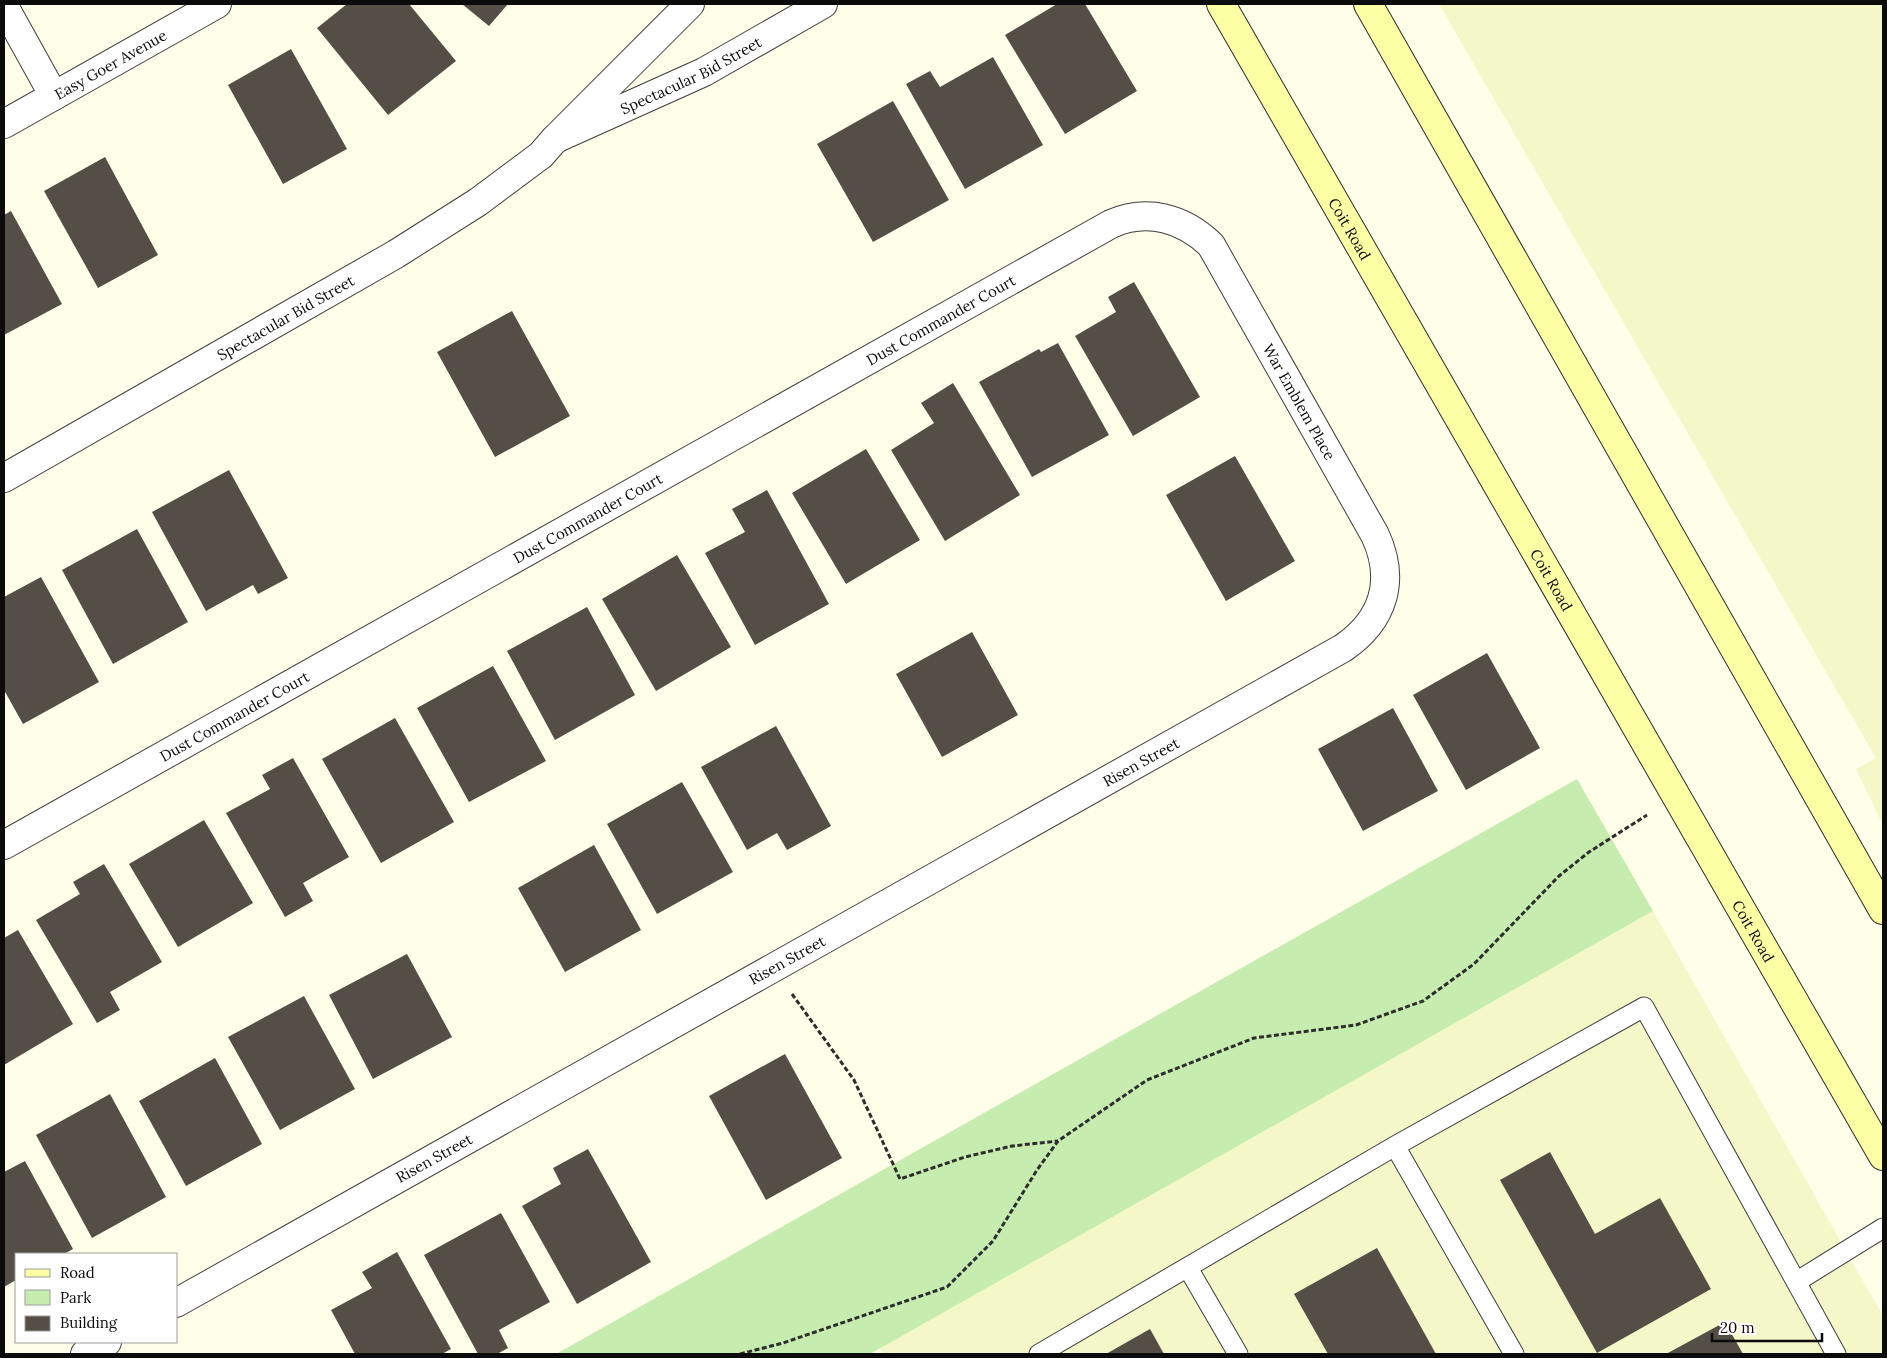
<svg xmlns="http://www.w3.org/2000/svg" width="1887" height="1358" font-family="Lora,serif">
<rect width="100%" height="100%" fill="#fffee9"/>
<path fill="#f4f7c7" d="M1439 4H1883V825L1856 769 1876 758Z
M1653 911 1883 1316V1354H884L880 1348Z"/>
<path fill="#c7ecb0" d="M1577 779 1653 911 870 1354H556Z"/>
<path fill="#544e47" d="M347 4H409L456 61 388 115 317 28Z
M462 4H508L489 26Z
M1057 4H1085L1137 91 1065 134 1005 35Z
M291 49 347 149 283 184 228 85Z
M993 57 1043 145 965 189 906 84 930 71 940 87Z
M893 101 949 200 873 242 817 144Z
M105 157 158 255 98 288 44 191Z
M11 211 62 304 4 335V215Z
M1134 282 1200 397 1133 436 1075 336 1116 312 1108 297Z
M512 311 570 416 495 457 437 352Z
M1058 343 1109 435 1032 477 979 382 1039 349 1041 352Z
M953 383 1020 495 945 541 891 450 934 423 921 403Z
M866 449 920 540 846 584 792 493Z
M1235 456 1295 561 1226 601 1166 495Z
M229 470 288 578 258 594 253 585 206 611 152 512Z
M767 490 829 604 755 645 705 553 745 532 732 509Z
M137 529 188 622 113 664 62 570Z
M677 555 731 647 656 691 602 599Z
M41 577 99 682 23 724 4 690V597Z
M587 607 635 695 555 740 507 651Z
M972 632 1018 715 942 757 896 674Z
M1487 653 1540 748 1466 790 1413 695Z
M493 666 546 761 469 802 417 708Z
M1393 708 1438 791 1363 831 1318 749Z
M395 718 454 822 381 863 322 759Z
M776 726 831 826 787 850 777 833 747 850 701 767Z
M293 758 349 857 303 883 313 901 285 917 226 813 270 789 262 775Z
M682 782 733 872 657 914 607 824Z
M204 820 253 903 178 947 129 864Z
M594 845 641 930 565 972 518 888Z
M104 864 162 962 110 992 120 1010 97 1023 36 920 80 894 73 882Z
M18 930 73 1024 4 1065V938Z
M407 954 452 1037 373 1079 329 995Z
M304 996 355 1089 280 1130 228 1037Z
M785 1054 842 1158 766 1200 709 1096Z
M215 1058 262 1144 186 1186 139 1101Z
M110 1094 166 1197 92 1238 36 1135Z
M588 1149 651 1262 577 1304 522 1206 561 1184 553 1168Z
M1550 1152 1595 1234 1660 1198 1711 1289 1597 1353 1500 1180Z
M25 1161 73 1249 64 1254H16V1280L4 1287V1172Z
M501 1213 550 1302 499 1330 508 1348 497 1354H478L424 1255Z
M1377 1248 1436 1354H1328L1294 1294Z
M397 1252 451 1349 442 1354H355L331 1310 372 1288 362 1272Z
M1725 1322 1743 1354H1666Z
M1150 1329 1164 1354H1106Z"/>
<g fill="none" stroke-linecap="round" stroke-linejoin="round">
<g stroke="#3e3e3e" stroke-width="21">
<path id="service" d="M1395 1146 1514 1354
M1188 1268 1238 1354
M1796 1282 1883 1228
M1039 1354 1395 1146 1644 1007 1836 1354"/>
</g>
<g stroke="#3e3e3e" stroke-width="30">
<g id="minor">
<path id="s1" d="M690 4 555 139 704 72 823 4"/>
<path d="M4 6 54 96"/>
<path id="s2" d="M4 124 217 4"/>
<path id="s3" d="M4 478 396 254 478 202 541 155 555 139"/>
<path id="s4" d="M4 845 1111 224C1147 208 1183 218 1211 245L1375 535C1396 580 1384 620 1343 648L176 1303"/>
<path d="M85 1354 107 1342"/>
</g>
</g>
<g stroke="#2d2d2d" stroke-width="30">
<g id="secondary">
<path id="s5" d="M1221 4 1883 1156"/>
<path d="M1368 4 1883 910"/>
</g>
</g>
<path stroke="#2d2d2d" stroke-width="3" stroke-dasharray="5 2.5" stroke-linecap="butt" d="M792 994 854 1080 900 1179 965 1157 1012 1146 1058 1141
M740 1354 783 1343 947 1287 993 1241 1037 1170 1058 1141 1147 1080 1254 1038 1356 1025 1423 1001 1474 964 1559 876 1589 852 1647 815"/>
<use href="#service" stroke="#fff" stroke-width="19"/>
<use href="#minor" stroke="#fff" stroke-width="28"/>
<use href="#secondary" stroke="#fdffa4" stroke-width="28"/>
</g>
<g text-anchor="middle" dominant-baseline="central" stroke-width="5" stroke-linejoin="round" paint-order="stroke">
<g font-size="15" fill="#0b0b0b" stroke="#fff">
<text stroke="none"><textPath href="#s2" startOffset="122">Easy Goer Avenue</textPath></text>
<text stroke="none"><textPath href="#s1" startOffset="341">Spectacular Bid Street</textPath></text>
<text stroke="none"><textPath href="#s5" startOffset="259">Coit Road</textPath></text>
<text stroke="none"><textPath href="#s3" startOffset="324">Spectacular Bid Street</textPath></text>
<text stroke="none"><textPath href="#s4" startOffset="1074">Dust Commander Court</textPath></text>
<text stroke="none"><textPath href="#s4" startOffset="1558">War Emblem Place</textPath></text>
<text stroke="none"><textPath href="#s4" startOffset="669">Dust Commander Court</textPath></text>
<text stroke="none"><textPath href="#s5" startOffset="664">Coit Road</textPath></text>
<text stroke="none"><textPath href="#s4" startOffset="264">Dust Commander Court</textPath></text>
<text transform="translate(1141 762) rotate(-29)">Risen Street</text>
<text stroke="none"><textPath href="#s5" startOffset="1069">Coit Road</textPath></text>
<text transform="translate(787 960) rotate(-29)">Risen Street</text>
<text transform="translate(434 1158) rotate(-29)">Risen Street</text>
</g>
</g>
<rect width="1887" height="1358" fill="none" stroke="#0b0b0b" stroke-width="10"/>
<rect x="15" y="1253" width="162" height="90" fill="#ffffff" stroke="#9d9d9d"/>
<rect x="25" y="1269" width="25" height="8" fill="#fdffa4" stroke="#9d9d9d"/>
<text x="60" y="1278" font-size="15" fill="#0b0b0b">Road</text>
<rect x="25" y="1290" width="25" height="15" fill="#c7ecb0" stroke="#9d9d9d"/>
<text x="60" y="1303" font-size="15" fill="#0b0b0b">Park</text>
<rect x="25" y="1316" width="25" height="15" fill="#544e47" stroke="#9d9d9d"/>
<text x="60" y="1328" font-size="15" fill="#0b0b0b">Building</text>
<path d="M1712 1333v8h110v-8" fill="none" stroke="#0b0b0b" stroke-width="2.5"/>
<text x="1720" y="1333" font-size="15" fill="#0b0b0b" stroke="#ffffff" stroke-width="4" paint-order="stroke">20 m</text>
</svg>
